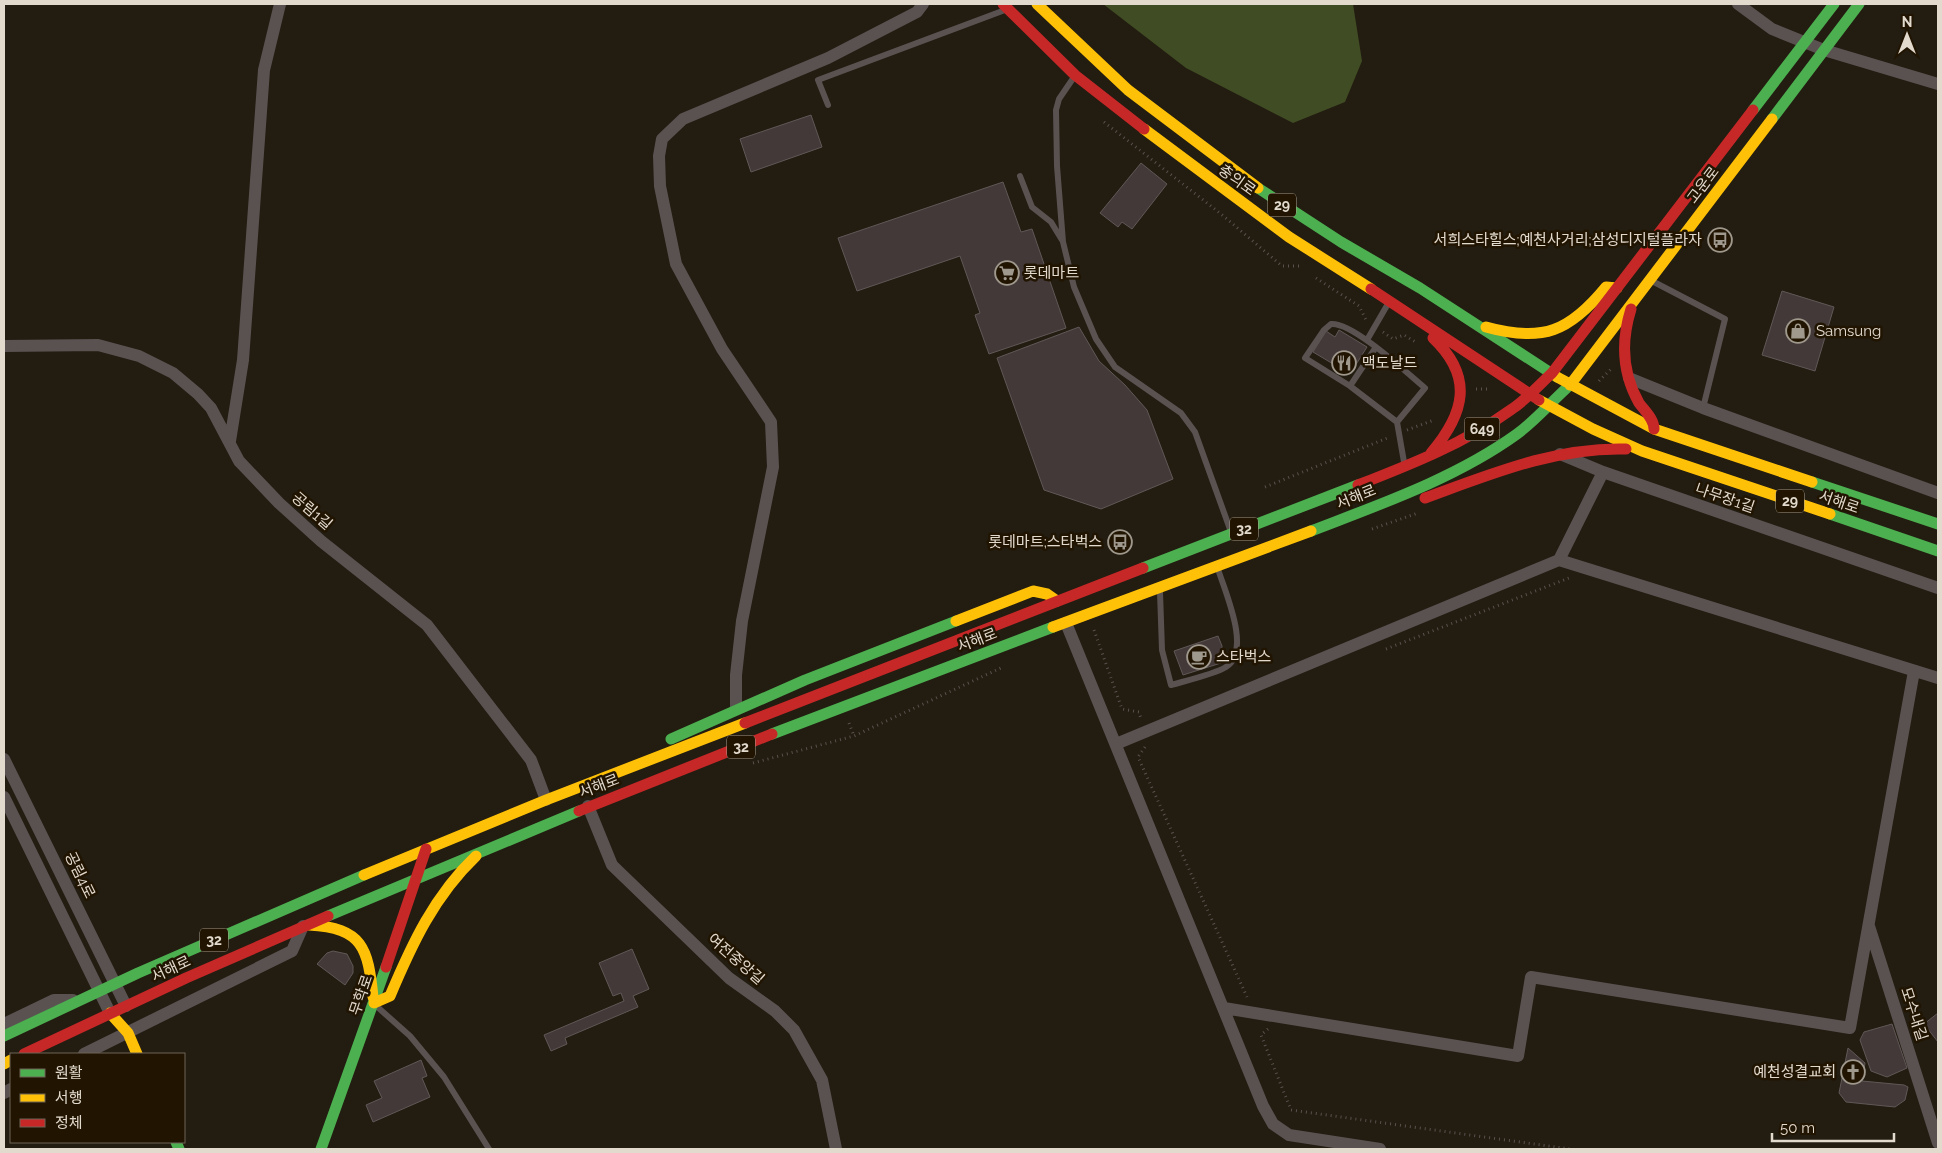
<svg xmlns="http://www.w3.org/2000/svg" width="1942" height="1153" font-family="Raleway,'Noto Sans KR',sans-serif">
<rect width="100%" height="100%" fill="#221c11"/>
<path fill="#404c23" d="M1103 4H1353L1362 61 1345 102 1293 123 1186 68Z"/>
<path fill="#433939" stroke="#605857" d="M811 115 822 147 751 172 740 139Z
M1141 163 1167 184 1132 229 1122 222 1118 227 1100 213Z
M1003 182 1021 232 1032 229 1066 328 989 354 975 315 980 313 960 256 857 291 838 238Z
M1782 291 1834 307 1815 371 1762 355Z
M1079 327 1099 361 1125 385 1147 410 1173 479 1101 509 1044 490 997 358Z
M1339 330 1367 347 1350 374 1313 352 1326 331 1335 337Z
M1218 636 1222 646 1221 663 1183 675 1174 651Z
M632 949 649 989 633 996 638 1007 565 1038 567 1044 551 1051 544 1035 624 1001 621 993 613 996 599 963Z
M333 951 347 954 353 966V973L345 985 317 964 327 953Z
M1938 1013V1042L1924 1024Z
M1892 1024 1907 1068 1887 1077 1871 1071 1860 1040 1864 1032Z
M1848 1048 1865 1063 1862 1081 1904 1085 1908 1087 1905 1100 1895 1107 1846 1102 1839 1093Z
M421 1060 427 1076 422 1078 430 1097 373 1122 366 1105 382 1098 374 1081Z"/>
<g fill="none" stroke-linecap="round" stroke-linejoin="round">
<path stroke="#58524e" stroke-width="3" stroke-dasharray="1 4" stroke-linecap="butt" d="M1104 122 1221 214 1282 266H1299
M1316 278 1359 306 1367 322
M1383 332 1393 339 1404 335 1417 343
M1599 381 1611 369
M1476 389H1490
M1407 430 1434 420
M1265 487 1390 437
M1372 529 1418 513
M1094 630 1122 709 1139 712 1141 719
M1386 649 1569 578
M849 723 854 736
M1145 747 1138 757 1247 997
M753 763 854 736 1003 667
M1268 1029 1261 1035 1291 1110 1570 1149"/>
<path stroke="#595251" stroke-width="6" d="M1074 77 1059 99 1056 110 1057 166 1063 242 1074 287 1096 339 1115 367 1181 413 1195 432 1231 532
M828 105 818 80 1005 10
M1020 176 1032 207 1051 222 1062 240
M1652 281 1725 319 1703 408
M1331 324C1353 322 1408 374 1425 388L1397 422 1350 386 1305 358 1324 330Z
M1367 340 1389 302
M1350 386 1376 347
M1397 422 1404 462
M1160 592 1162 650 1171 685C1185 681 1215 674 1226 667 1252 651 1225 592 1218 569
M374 1004 410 1036 444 1077 489 1149"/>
<path stroke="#595251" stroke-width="12" d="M1738 4 1772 29 1824 50 1938 84
M4 346 98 345 139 356 173 373 198 394 211 408 239 461 279 503 321 541 427 625 531 760 546 800
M1629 378 1703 408 1938 493
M230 441 243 360 264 70 280 4
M1560 454 1603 472 1938 588
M1559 560 1603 472
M1066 623 1263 1106 1273 1124 1289 1135 1380 1149
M736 708V675L742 621 773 467 771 422 722 349 676 264 660 186 659 156 662 139 683 119 828 58 917 12 923 4
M1116 744 1559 560 1938 678
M4 759 126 1006
M4 797 110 1013
M588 806 612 865 729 978 775 1011 794 1030 822 1080 836 1149
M1869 926 1938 1143
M1224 1008 1518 1056 1531 977 1850 1028 1914 671
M4 1024 54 1000H73
M84 1054 292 951 303 926
M4 1093 11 1089"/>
<path stroke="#4caf50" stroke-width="11" d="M1753 110 1834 4
M1772 119 1859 4
M1258 188 1341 242 1420 288 1557 377
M1812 482 1938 524
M1830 514 1938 551
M1311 531C1381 504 1456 478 1517 434 1536 420 1552 401 1570 385
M1143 568 1358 485
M772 734 1053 627
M671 739 805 680 956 621
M328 916 579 811
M4 1036 138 973 364 875
M176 1142 179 1149
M321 1149 386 967"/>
<path stroke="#ffc107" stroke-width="11" d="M1037 4 1128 90 1258 188
M1144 129 1289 237 1371 289
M1486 327C1543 343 1570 331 1606 287L1617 288
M1557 377 1654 429 1812 482
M1570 385 1772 119
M1539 400 1593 429 1642 451 1830 514
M956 621 1033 591 1047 594 1057 601
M1053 627 1311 531
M364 875 546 800 745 723
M309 925C363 928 368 948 373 997
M374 1003 390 996C412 944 434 896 476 856
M110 1013 128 1033 137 1054
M4 1064 11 1060"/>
<path stroke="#c62828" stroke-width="11" d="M1003 4 1075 75 1144 129
M1371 289 1539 400
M1631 309C1621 341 1622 373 1639 403 1645 411 1654 419 1654 429
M1552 373 1753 110
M1431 453C1465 413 1474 377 1433 338
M1358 485C1412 464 1465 443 1512 409 1527 399 1539 385 1552 373
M1425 498C1491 474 1555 447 1626 449
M745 723 1143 568
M579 811 772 734
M386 967 426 849
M24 1054 186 978 328 916"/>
</g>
<defs>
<g id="bus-ring" transform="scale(1.25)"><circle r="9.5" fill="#211502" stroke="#9f988c" stroke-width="1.5"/><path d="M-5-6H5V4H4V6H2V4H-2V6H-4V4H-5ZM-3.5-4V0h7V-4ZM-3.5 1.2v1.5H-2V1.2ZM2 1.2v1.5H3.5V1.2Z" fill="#9f988c"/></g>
<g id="supermarket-ring" transform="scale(1.25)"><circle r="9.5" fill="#211502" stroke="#9f988c" stroke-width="1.5"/><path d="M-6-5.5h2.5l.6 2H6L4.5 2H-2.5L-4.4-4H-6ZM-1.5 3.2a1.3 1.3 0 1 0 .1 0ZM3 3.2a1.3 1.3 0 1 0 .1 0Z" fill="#9f988c"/></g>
<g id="shop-ring" transform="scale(1.25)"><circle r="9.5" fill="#211502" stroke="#9f988c" stroke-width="1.5"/><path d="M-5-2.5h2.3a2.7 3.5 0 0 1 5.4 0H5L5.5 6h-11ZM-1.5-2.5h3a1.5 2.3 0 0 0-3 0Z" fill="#9f988c"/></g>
<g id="restaurant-ring" transform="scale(1.25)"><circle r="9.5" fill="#211502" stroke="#9f988c" stroke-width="1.5"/><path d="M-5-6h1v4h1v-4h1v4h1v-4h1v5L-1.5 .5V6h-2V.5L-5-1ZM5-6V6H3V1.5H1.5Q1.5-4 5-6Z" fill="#9f988c"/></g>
<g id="cafe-ring" transform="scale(1.25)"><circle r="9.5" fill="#211502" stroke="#9f988c" stroke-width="1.5"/><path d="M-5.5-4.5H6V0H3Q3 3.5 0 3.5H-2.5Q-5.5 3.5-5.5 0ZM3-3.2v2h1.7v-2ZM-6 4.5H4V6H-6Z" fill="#9f988c"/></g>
<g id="church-ring" transform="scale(1.25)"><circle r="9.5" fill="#211502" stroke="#9f988c" stroke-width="1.5"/><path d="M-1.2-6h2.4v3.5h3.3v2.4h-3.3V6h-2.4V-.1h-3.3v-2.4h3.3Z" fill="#9f988c"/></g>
</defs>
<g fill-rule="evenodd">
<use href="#bus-ring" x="1720" y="240"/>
<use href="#supermarket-ring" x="1007" y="273"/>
<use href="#shop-ring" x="1798" y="331"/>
<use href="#restaurant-ring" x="1344" y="363"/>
<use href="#bus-ring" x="1120" y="542"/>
<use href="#cafe-ring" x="1199" y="657"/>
<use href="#church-ring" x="1853" y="1072"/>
</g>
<g text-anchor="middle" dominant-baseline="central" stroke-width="5" stroke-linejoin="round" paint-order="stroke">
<g fill="#211502" stroke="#a99f91" stroke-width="1">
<rect x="1268" y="193.5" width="28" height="23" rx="4"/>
<rect x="1464.5" y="417.5" width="35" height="23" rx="4"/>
<rect x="1776" y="489.5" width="28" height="23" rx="4"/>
<rect x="1230" y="517.5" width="28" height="23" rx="4"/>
<rect x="727" y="735.5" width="28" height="23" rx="4"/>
<rect x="200" y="928.5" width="28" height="23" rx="4"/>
</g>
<g font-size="14" font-weight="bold" fill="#e3dace">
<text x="1282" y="205">29</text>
<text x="1482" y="429">649</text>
<text x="1790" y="501">29</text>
<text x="1244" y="529">32</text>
<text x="741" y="747">32</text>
<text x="214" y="940">32</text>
</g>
<g font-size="15" fill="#e3dace" stroke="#211502">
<text transform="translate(1237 180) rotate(36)">충의로</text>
<text transform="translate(1703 185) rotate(-53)">고운로</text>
<text transform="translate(1356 497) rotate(-22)">서해로</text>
<text transform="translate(1725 498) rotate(19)">나무장1길</text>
<text transform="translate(1839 502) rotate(19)">서해로</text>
<text transform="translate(312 511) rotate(41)">공림1길</text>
<text transform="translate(977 640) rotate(-21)">서해로</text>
<text transform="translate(599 786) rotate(-21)">서해로</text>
<text transform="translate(80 875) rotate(64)">공림4로</text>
<text transform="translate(736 959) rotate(41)">여전중앙길</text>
<text transform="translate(171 969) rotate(-25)">서해로</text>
<text transform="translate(361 995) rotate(-71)">무학로</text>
<text transform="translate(1914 1014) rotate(72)">모수내길</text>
</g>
<g font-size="15" fill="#e3dace" stroke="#211502" text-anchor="start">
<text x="1702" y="240" text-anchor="end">서희스타힐스;예천사거리;삼성디지털플라자</text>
<text x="1024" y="273">롯데마트</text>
<text x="1816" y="331">Samsung</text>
<text x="1362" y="363">맥도날드</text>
<text x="1102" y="542" text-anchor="end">롯데마트;스타벅스</text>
<text x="1216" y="657">스타벅스</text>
<text x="1836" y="1072" text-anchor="end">예천성결교회</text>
</g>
</g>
<rect width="1942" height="1153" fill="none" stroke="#e3dace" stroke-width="10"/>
<rect x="10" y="1053" width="175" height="90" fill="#211502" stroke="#6f6454"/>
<rect x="20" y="1069" width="25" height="8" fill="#4caf50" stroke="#6f6454"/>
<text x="55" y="1078" font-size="15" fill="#e3dace">원활</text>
<rect x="20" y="1094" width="25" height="8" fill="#ffc107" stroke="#6f6454"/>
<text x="55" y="1103" font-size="15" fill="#e3dace">서행</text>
<rect x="20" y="1119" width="25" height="8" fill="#c62828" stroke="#6f6454"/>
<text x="55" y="1128" font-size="15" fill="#e3dace">정체</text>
<g transform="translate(1907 35)" stroke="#211502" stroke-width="4" paint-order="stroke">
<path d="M0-4L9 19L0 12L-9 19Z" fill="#e3dace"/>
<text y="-8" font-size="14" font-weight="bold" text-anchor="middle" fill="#e3dace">N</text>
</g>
<path d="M1772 1133v8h122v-8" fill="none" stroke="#e3dace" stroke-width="2.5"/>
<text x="1780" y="1133" font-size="15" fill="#e3dace" stroke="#211502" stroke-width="4" paint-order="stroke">50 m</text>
</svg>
